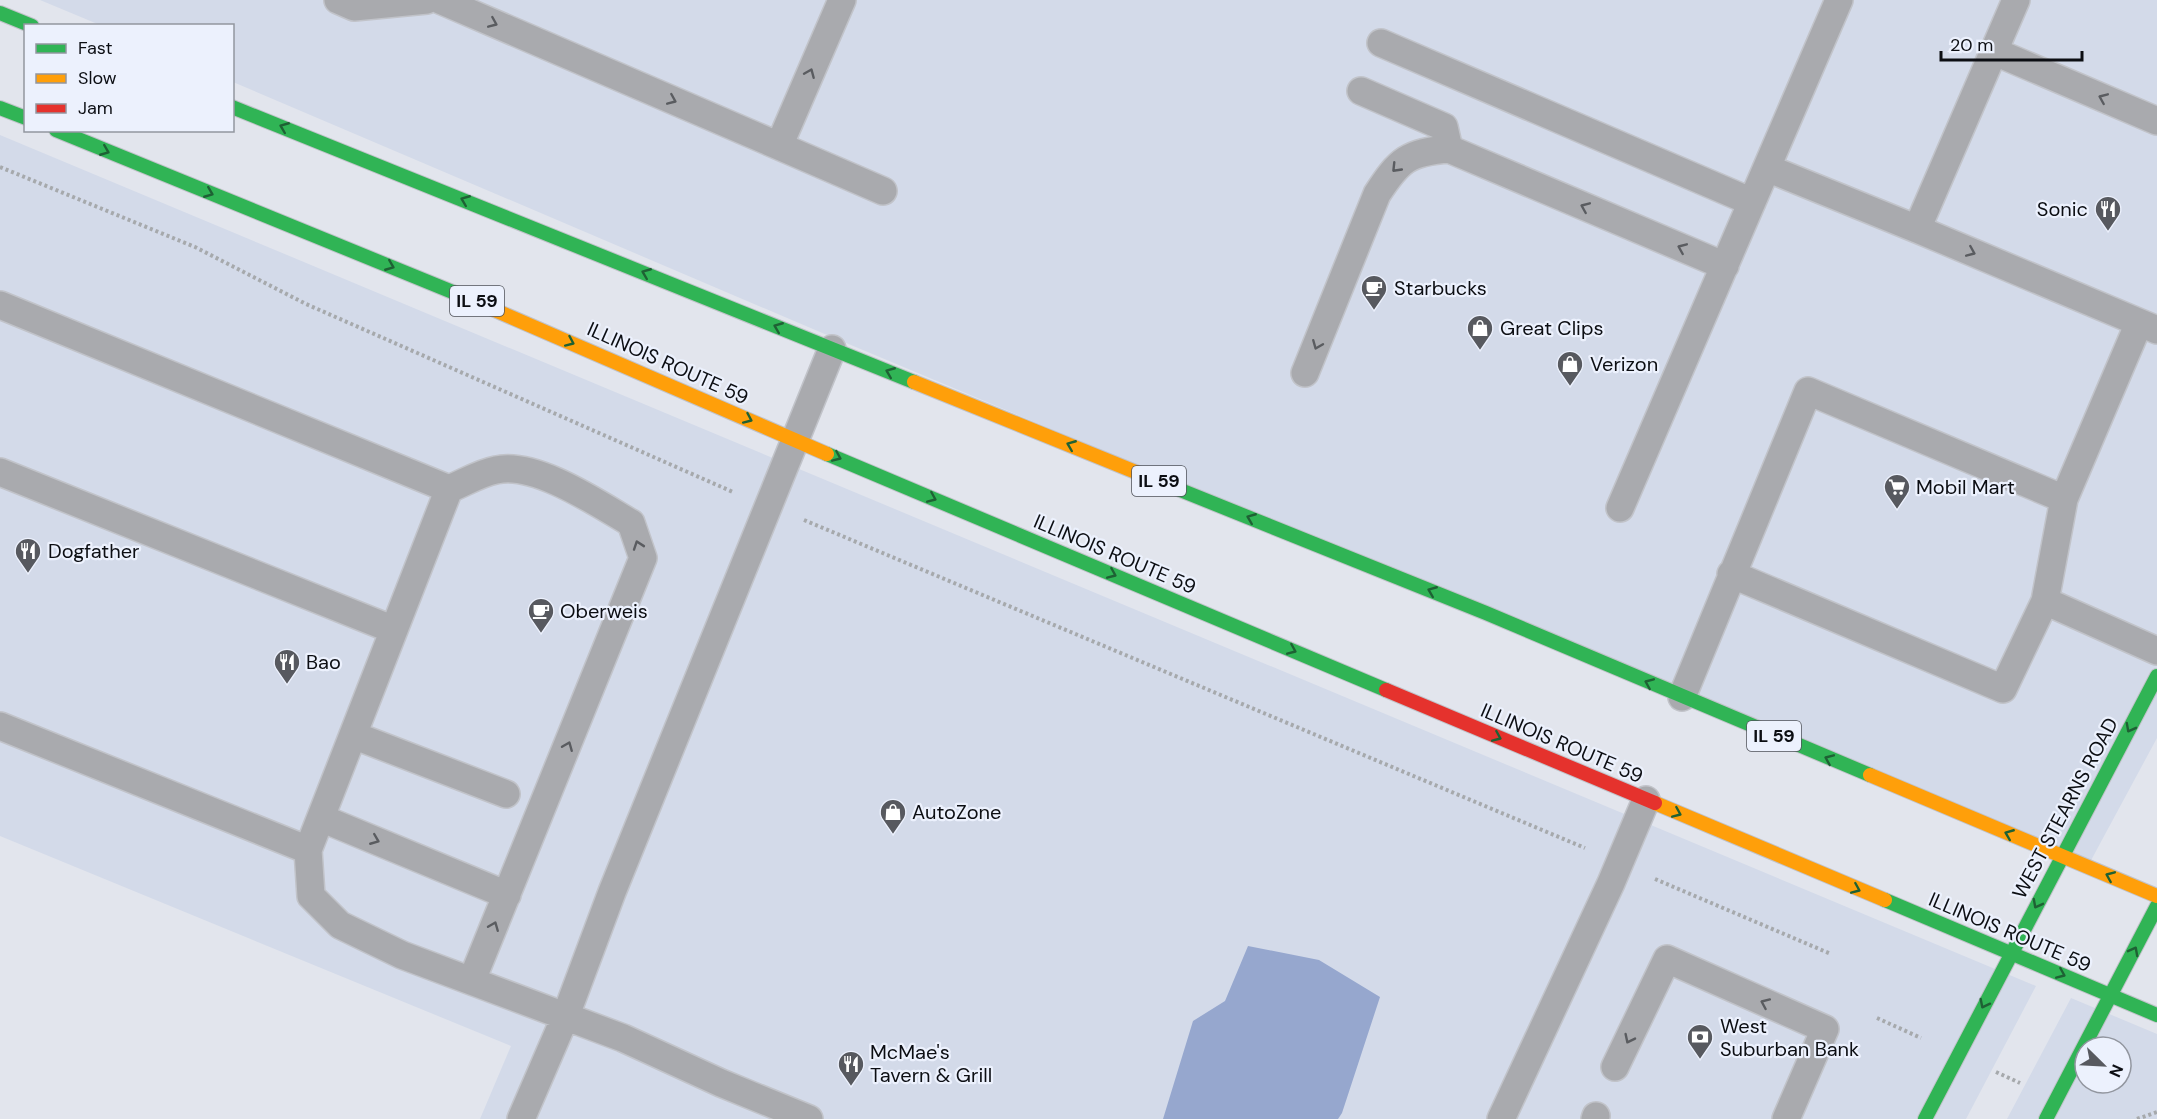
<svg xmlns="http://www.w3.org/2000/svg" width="2157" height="1119" font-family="'DM Sans',sans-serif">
<rect width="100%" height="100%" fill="#e2e5ed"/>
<path fill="#d3dae9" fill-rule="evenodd" d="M40 0H2157V738L2089 864 820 332 233 82 232 26 100 25Z
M0 135 2036 986 1966 1119H480L511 1046 0 836Z
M2071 998 2157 1034V1119H2007ZM2085 1047H2121V1083H2085Z"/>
<path fill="#96a7ce" d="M1248 946 1319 960 1380 997 1342 1113 1338 1119H1163L1193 1021 1225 1001Z"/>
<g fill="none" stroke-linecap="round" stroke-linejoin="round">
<g stroke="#c1c3c9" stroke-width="30">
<path id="lane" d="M338 0 354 7 427 0
M440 0 779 146 842 0
M1381 43 1752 202
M1993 51 2157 121
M1361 91 1444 127 1449 149
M779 146 883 191
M1767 168 1917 229 2157 330
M1917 229 2016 0
M0 305 449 489 308 850 311 896 340 925 402 955 623 1038 721 1083 809 1119
M1305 373 1377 194C1399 160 1408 152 1449 149L1725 266
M0 472 394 630
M449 489C464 483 480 473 496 470 535 461 597 503 631 523L643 558 472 980
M1620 508 1839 0
M1731 574 2003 689 2045 601 2064 499 2139 323
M2045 601 2157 651
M1682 697 1808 391 2064 499
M0 726 308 850
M353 735 506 794
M321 818 507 895
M1615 1067 1667 959 1825 1029 1786 1119
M521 1119 566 1015 612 892 832 349
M1501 1119 1611 883 1646 800
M1595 1119 1596 1116"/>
</g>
<g stroke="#c1c3c9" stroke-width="16">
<path id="fast" d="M0 13 32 26
M232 107 914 382
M0 108 26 118
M56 130 460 295
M827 454 1386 690
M1148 477 1486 613 1870 775
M1885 900 2157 1015
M1925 1119 2157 676
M2046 1119 2157 906"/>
</g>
<g stroke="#c1c3c9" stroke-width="16">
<path id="slow" d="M460 295 827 454
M914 382 1148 477
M1870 775 2157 896
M1655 803 1885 900"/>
</g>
<g stroke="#c1c3c9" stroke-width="16">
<path id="jam" d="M1386 690 1655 803"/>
</g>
<path stroke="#a6a9ac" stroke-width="4" stroke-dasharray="3 3" stroke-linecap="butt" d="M0 167 195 247 306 304 733 492
M804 520 1585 848
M1655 879 1831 954
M1877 1018 1921 1038
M1996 1072 2020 1083
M2137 1119 2157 1112"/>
<use href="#lane" stroke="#a9aaae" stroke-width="27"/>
<use href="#fast" stroke="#30b455" stroke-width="14"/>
<use href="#slow" stroke="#ff9f0a" stroke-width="14"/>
<use href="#jam" stroke="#e5322d" stroke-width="14"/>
</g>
<defs><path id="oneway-chevron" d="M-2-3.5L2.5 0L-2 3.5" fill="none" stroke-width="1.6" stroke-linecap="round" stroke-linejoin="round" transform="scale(1.5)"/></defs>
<g stroke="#5a5c60">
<use href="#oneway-chevron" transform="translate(493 23) rotate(23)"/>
<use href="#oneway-chevron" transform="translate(810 73) rotate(-67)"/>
<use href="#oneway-chevron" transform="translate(2103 98) rotate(-157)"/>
<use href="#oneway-chevron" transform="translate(672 100) rotate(23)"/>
<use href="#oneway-chevron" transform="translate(1396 168) rotate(134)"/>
<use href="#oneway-chevron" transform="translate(1585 207) rotate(-157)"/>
<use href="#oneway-chevron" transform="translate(1682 248) rotate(-157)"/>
<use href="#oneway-chevron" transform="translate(1971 252) rotate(23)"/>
<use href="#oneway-chevron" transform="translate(1317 345) rotate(112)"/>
<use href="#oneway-chevron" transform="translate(638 545) rotate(-109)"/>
<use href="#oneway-chevron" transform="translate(568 746) rotate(-68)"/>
<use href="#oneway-chevron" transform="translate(375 840) rotate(22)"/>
<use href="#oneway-chevron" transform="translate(494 926) rotate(-68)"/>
<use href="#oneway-chevron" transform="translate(1765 1003) rotate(-156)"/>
<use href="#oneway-chevron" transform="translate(1629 1039) rotate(116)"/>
</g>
<g stroke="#1e6134">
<use href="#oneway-chevron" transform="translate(284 127) rotate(-158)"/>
<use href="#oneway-chevron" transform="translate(105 151) rotate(22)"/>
<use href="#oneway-chevron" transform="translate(209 193) rotate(22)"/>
<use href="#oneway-chevron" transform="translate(465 200) rotate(-158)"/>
<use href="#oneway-chevron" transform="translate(390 266) rotate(22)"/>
<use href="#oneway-chevron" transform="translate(646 273) rotate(-158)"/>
<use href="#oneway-chevron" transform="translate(778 327) rotate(-158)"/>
<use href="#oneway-chevron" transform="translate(570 342) rotate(24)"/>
<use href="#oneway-chevron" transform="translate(890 372) rotate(-158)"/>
<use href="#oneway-chevron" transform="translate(748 419) rotate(24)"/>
<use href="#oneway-chevron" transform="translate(1071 445) rotate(-158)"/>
<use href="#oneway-chevron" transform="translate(837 457) rotate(23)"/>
<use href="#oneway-chevron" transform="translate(932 498) rotate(23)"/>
<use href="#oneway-chevron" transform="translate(1251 518) rotate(-158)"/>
<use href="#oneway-chevron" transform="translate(1112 574) rotate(23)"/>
<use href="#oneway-chevron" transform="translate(1432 591) rotate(-158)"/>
<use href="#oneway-chevron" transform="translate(1292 650) rotate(23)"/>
<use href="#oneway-chevron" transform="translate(1649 683) rotate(-157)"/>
<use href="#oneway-chevron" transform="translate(2130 728) rotate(118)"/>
<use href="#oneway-chevron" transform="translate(1497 737) rotate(23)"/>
<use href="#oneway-chevron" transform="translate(1829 759) rotate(-157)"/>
<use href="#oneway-chevron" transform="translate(1677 813) rotate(23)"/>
<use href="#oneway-chevron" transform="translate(2009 834) rotate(-158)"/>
<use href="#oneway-chevron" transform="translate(2110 876) rotate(-157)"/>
<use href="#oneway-chevron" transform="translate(1856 889) rotate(23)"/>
<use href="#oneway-chevron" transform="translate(2037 904) rotate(118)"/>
<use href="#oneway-chevron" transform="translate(2134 951) rotate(-62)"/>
<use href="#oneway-chevron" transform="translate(2061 974) rotate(23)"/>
<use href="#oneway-chevron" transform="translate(1984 1004) rotate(117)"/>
</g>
<defs>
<g id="restaurant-pin" transform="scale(1.35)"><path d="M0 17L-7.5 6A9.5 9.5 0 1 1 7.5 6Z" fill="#57595f" stroke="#ecf1fd"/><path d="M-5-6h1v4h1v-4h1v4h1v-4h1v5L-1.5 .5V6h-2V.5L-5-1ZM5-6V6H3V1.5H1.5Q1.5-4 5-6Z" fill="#fff"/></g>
<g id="cafe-pin" transform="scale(1.35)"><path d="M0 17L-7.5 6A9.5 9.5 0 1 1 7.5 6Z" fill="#57595f" stroke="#ecf1fd"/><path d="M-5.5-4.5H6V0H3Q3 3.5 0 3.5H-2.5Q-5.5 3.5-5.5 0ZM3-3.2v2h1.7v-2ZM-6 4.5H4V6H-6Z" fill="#fff"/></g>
<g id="shop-pin" transform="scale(1.35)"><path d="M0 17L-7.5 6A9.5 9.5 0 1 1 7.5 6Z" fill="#57595f" stroke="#ecf1fd"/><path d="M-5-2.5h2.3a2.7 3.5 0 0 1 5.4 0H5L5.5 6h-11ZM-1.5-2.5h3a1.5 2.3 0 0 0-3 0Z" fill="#fff"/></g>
<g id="supermarket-pin" transform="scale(1.35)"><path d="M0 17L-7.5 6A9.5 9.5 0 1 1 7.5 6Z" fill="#57595f" stroke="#ecf1fd"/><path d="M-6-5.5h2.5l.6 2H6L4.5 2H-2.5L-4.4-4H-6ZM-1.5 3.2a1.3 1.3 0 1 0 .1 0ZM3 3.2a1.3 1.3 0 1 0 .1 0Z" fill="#fff"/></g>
<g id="bank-pin" transform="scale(1.35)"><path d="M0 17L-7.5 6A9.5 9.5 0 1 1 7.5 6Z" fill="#57595f" stroke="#ecf1fd"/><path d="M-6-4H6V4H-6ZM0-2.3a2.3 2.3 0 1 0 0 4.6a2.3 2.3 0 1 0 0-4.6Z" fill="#fff"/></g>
</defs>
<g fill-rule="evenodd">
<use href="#restaurant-pin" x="2108" y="209"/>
<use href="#cafe-pin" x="1374" y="288"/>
<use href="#shop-pin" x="1480" y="328"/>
<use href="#shop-pin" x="1570" y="364"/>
<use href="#supermarket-pin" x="1897" y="487"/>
<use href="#restaurant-pin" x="28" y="551"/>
<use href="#cafe-pin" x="541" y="611"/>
<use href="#restaurant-pin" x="287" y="662"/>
<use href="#shop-pin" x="893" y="812"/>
<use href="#bank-pin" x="1700" y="1037"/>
<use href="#restaurant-pin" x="851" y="1064"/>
</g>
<g text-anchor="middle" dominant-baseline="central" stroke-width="4.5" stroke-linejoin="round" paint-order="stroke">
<g fill="#ecf1fd" stroke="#4f5259" stroke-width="1.5">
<rect x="450" y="286" width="54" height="30" rx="4.5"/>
<rect x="1132" y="466" width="54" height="30" rx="4.5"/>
<rect x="1747" y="721" width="54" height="30" rx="4.5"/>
</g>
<g font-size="18" font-weight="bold" fill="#0c0e13">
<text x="477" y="301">IL 59</text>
<text x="1159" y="481">IL 59</text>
<text x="1774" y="736">IL 59</text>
</g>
<g font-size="20" fill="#0c0e13" stroke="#ecf1fd" text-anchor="start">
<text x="2088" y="209" text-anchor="end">Sonic</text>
<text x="1394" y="288">Starbucks</text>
<text x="1500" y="328">Great Clips</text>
<text x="1590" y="364">Verizon</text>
<text x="1916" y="487">Mobil Mart</text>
<text x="48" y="551">Dogfather</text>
<text x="560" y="611">Oberweis</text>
<text x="306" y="662">Bao</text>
<text x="912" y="812">AutoZone</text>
<text x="1720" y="1026">West<tspan x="1720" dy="23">Suburban Bank</tspan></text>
<text x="870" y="1052">McMae's<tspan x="870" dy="23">Tavern &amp; Grill</tspan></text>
</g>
<g font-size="20" fill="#0c0e13" stroke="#ecf1fd">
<text transform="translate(668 363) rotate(24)">ILLINOIS ROUTE 59</text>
<text transform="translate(1115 554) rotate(23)">ILLINOIS ROUTE 59</text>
<text transform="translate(1562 743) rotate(23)">ILLINOIS ROUTE 59</text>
<text transform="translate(2065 808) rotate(-62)">WEST STEARNS ROAD</text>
<text transform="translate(2010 932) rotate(23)">ILLINOIS ROUTE 59</text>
</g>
</g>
<rect x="24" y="24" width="210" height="108" fill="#ecf1fd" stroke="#92969f" stroke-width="1.5"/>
<rect x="36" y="44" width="30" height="9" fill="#30b455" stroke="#92969f" stroke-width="1.5"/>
<text x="78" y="54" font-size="18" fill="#0c0e13">Fast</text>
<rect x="36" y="74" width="30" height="9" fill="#ff9f0a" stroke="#92969f" stroke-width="1.5"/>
<text x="78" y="84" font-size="18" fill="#0c0e13">Slow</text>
<rect x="36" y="104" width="30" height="9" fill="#e5322d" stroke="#92969f" stroke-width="1.5"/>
<text x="78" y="114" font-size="18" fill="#0c0e13">Jam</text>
<g transform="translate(2103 1065) rotate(114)"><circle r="28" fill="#ecf1fd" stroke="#92969f" stroke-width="1.5"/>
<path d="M0-4.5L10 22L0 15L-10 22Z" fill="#57595f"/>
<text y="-9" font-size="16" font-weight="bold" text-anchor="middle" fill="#0c0e13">N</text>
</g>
<path d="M1941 51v9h141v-9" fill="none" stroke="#0c0e13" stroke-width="3"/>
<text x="1950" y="51" font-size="18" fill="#0c0e13" stroke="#ecf1fd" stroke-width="4.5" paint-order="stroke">20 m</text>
</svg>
